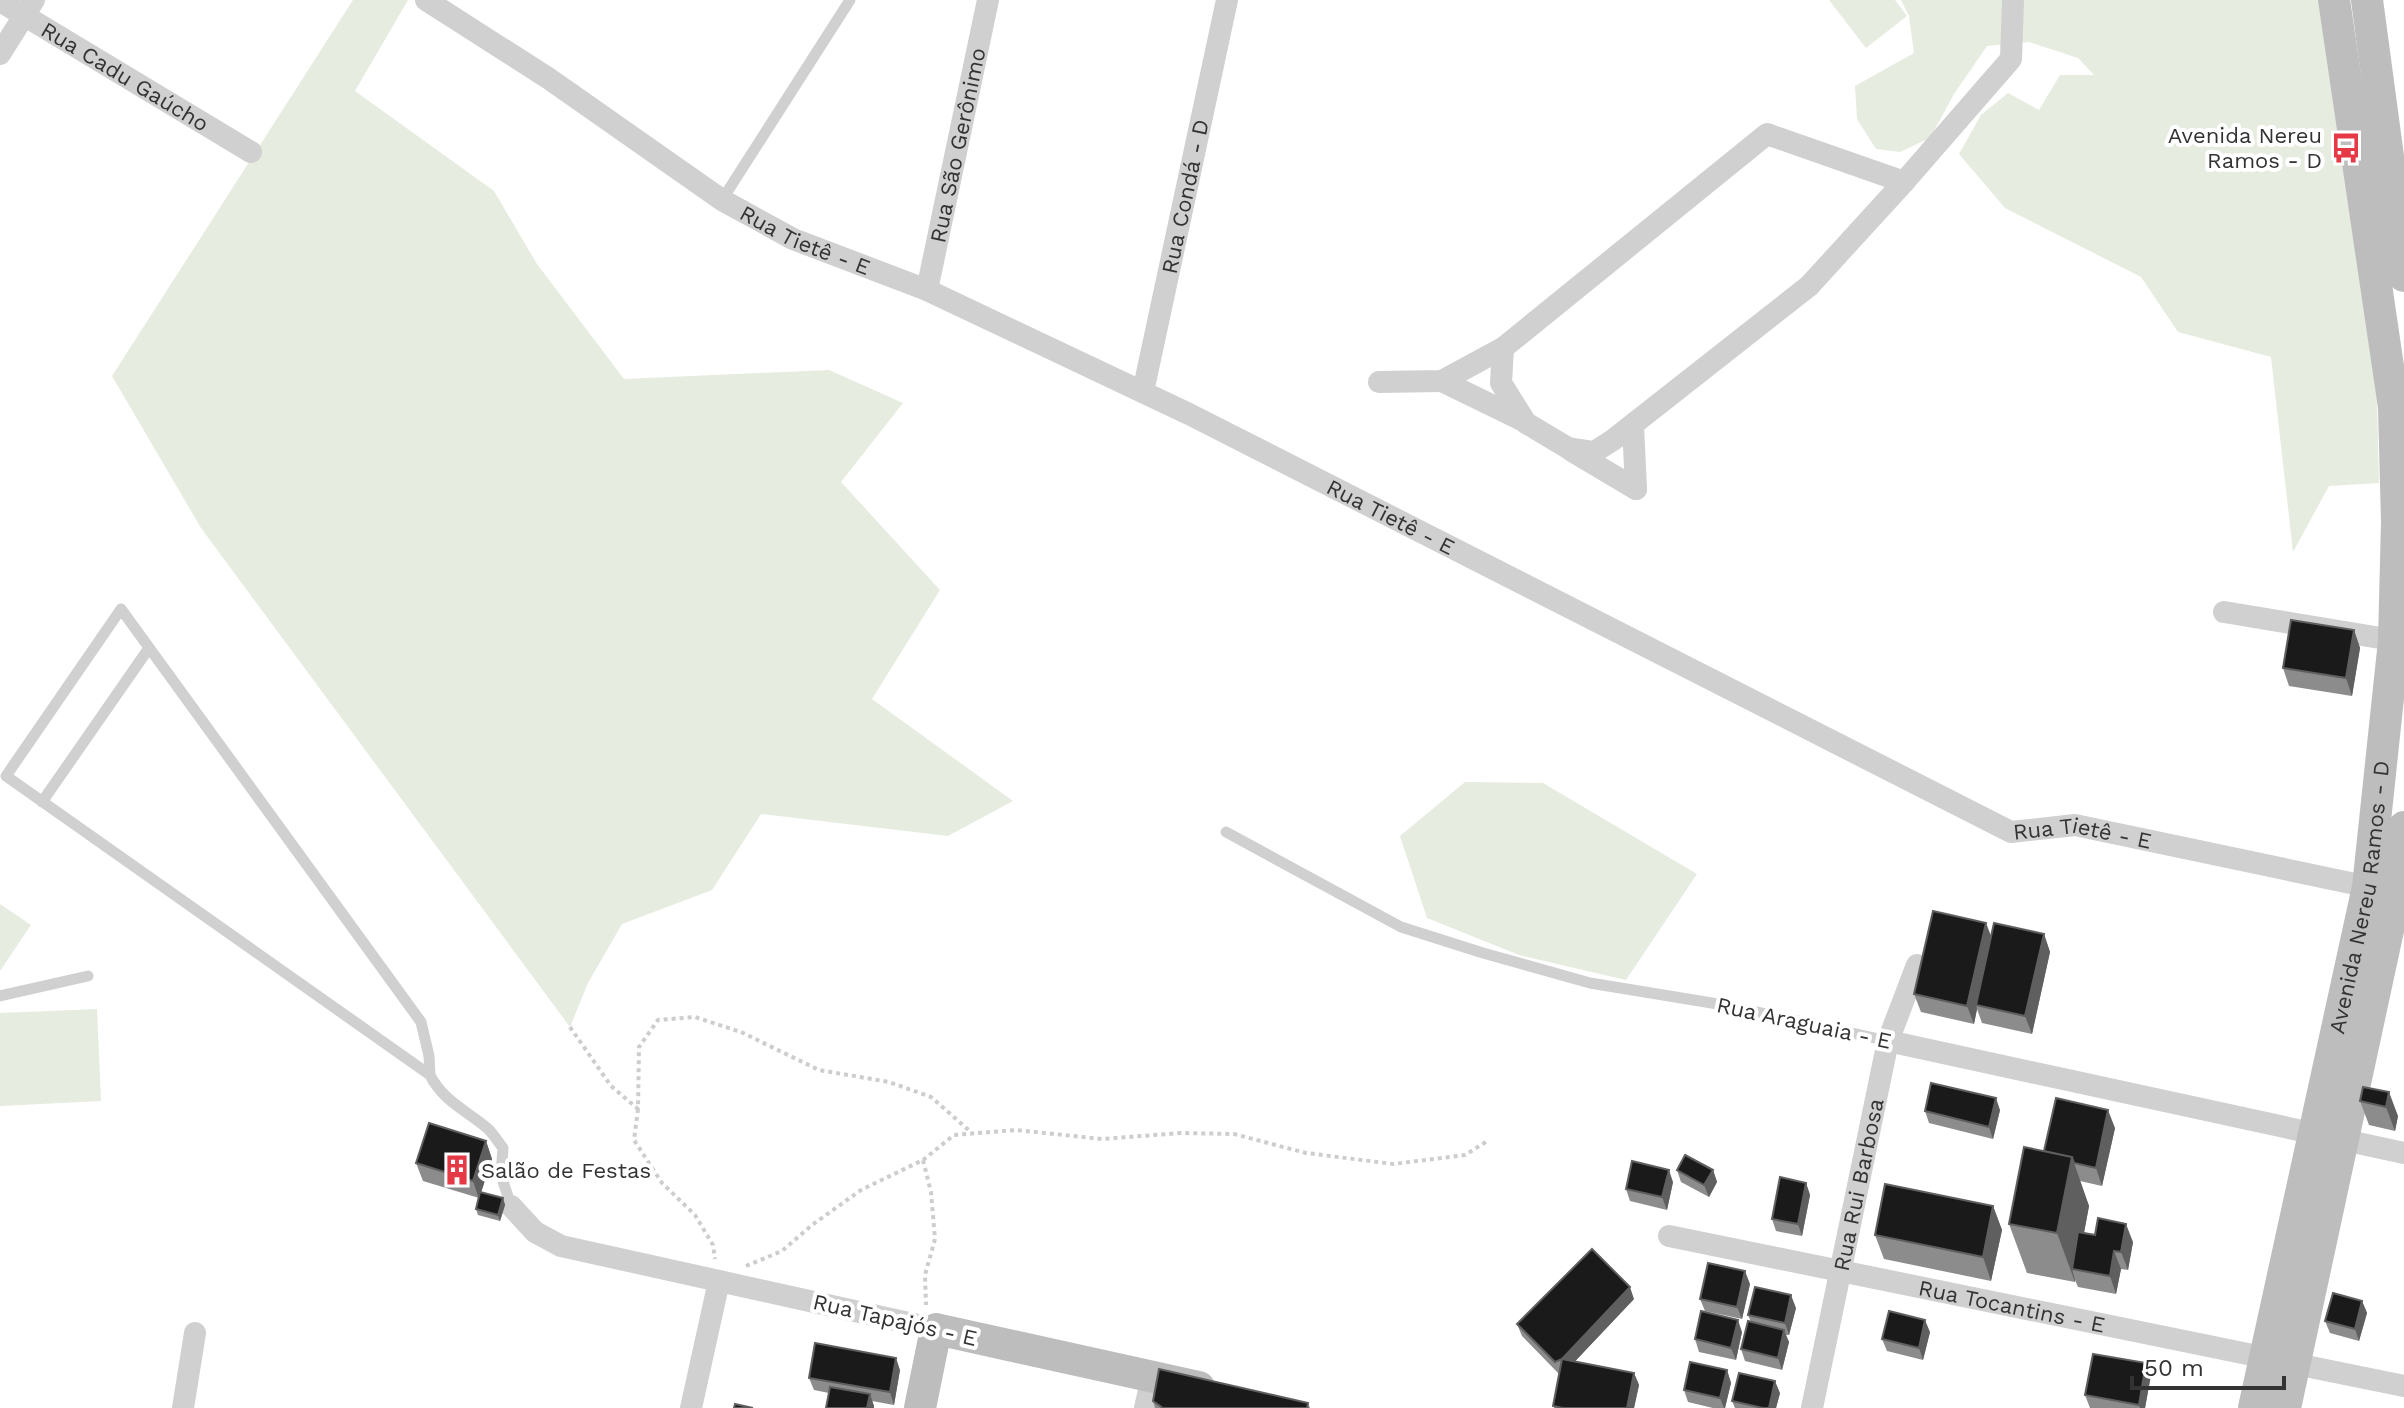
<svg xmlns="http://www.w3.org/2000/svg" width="2404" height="1408" font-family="'Work Sans',sans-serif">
<rect width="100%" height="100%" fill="#fff"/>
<path fill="#e6ecdf" d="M353 0H408L355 91 494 191 537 264 624 379 829 370 903 403 841 482 940 590 872 699 1013 801 948 836 761 814 712 890 622 924 588 983 570 1027 201 528 112 376Z
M1829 0H1895L1907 16 1866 48Z
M1901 0H2318L2377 399 2379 483 2329 486 2293 552 2271 357 2178 332 2141 277 2005 208 1959 154 1981 115 2008 93 2039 110 2060 75H2094L2078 58 2029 42 1987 46 1954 94 1930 138 1900 152 1876 149 1857 119 1855 86 1914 53 1909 16Z
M1465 782 1543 783 1697 874 1626 980 1519 955 1427 918 1400 836Z
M0 904 31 925 0 971Z
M97 1009 101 1101 0 1106V1013Z"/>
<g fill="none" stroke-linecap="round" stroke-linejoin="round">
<path stroke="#cdcdcd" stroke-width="4" stroke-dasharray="4 4" stroke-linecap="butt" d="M570 1027 611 1086 638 1109 639 1047 658 1020 695 1017 741 1032 819 1070 889 1082 931 1097 972 1133
M638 1109 634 1140 662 1183 695 1215 713 1245 715 1259
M923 1160 954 1135 1016 1130 1102 1139 1181 1133 1234 1134 1306 1153 1393 1164 1465 1155 1489 1140
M746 1266 782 1251 812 1225 861 1190 923 1160 931 1192 935 1239 925 1275 926 1305"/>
<path stroke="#d0d0d0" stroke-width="11" d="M722 200 850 0
M42 802 149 648
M1226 832 1401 927 1483 953 1590 983 1730 1006 1888 1041
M0 996 88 976
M430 1075 429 1056 421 1022 121 609 6 776 430 1075C443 1101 466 1110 487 1128 493 1133 498 1142 503 1148L501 1175 511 1206"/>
<g stroke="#d0d0d0" stroke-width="22">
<path id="s1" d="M426 0 548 78 722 200 793 239 927 290 1189 414 2011 832 2075 825 2379 889"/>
<path id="s2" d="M0 1 251 152"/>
<path d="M0 54 34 0"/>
<path id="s3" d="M927 290 988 0"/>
<path d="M1503 348 1501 383 1526 423 1568 448 1594 452 1613 440 1809 286 1904 182 2011 59 2013 0"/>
<path d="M1442 381 1524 421"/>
<path d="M1379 382 1442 381 1503 348 1767 134 1904 182"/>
<path id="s4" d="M1143 392 1227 0"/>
<path d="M1633 425 1636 489"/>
<path d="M1572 451 1636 489"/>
<path d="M2224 612 2404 642"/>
<path d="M1888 1041 2404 1153"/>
<path d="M511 1206 535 1232 561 1246 936 1329"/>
<path id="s5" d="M1669 1236 2404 1386"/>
<path d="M183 1408 195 1333"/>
<path d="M691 1408 719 1281"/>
<path d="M1145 1408 1152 1377"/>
<path id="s6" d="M1812 1408 1888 1041 1917 965"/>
</g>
<g stroke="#bdbdbd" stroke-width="32">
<path d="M2367 0 2404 276"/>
<path d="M920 1408 936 1329 1199 1387"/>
<path id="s7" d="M2254 1408 2368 887 2394 641 2397 522 2394 407 2334 0"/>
<path d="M2285 1408 2396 893 2404 827"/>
</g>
</g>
<path fill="#8c8c8c" d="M2354 630 2360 648 2352 696 2289 686 2283 668Z
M2044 934 2050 952 2032 1034 1982 1023 1977 1009 1974 1024 1921 1012 1914 994 1991 936Z
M2363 1087 2398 1116 2395 1131 2369 1125 2360 1101Z
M2000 1110 1993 1139 1929 1123 1925 1111Z
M2115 1128 2102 1186 2080 1181 2089 1206 2084 1233 2133 1242 2128 1270 2121 1269 2116 1294 2078 1287 2075 1280V1282L2027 1273 2009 1224 2044 1151Z
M486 1141 492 1159 481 1192 503 1198 505 1205 500 1221 478 1215 476 1209 479 1198 423 1181 416 1163Z
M1677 1170H1713L1717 1182 1709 1197 1681 1182Z
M1673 1182 1667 1210 1630 1201 1626 1189Z
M1806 1183 1810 1195 1802 1236 1776 1231 1772 1219Z
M1993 1206 2002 1230 1991 1281 1884 1259 1875 1235Z
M1750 1284 1742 1319 1705 1311 1700 1299Z
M1634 1299 1575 1361 1634 1373 1639 1385 1634 1408H1554L1559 1374 1522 1336 1517 1324Z
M2362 1301 2367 1313 2359 1341 2330 1333 2325 1321Z
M1796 1308 1789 1335H1786L1789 1342 1782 1370 1745 1361 1741 1349 1751 1322 1748 1315Z
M1742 1332 1736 1360 1699 1352 1695 1339Z
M1930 1332 1923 1360 1887 1351 1882 1339Z
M900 1370 894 1405 872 1401 874 1406 829 1393 814 1390 809 1378Z
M1727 1370 1731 1383 1725 1408H1713L1688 1402 1684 1390Z
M2151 1375 2145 1408H2090L2085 1395Z
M1780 1393 1776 1408H1735L1732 1401Z
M1153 1401 1308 1403 1310 1408H1155Z"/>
<path fill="#5f5f5f" d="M2354 630 2360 648 2352 696 2346 678Z
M1986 923 1993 941 1976 1005 1977 1009 1974 1024 1967 1006Z
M2044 934 2050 952 2032 1034 2025 1016Z
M2389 1092 2398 1116 2395 1131 2386 1107Z
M1996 1098 2000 1110 1993 1139 1989 1127Z
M2108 1110 2115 1128 2102 1186 2096 1168Z
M486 1141 492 1159 479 1199 473 1181Z
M2072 1157 2089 1206 2077 1270 2072 1269 2075 1280V1282L2057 1233Z
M1669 1170 1673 1182 1667 1210 1662 1197Z
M1713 1170 1717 1182 1709 1197 1704 1185Z
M1806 1183 1810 1195 1802 1236 1798 1224Z
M503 1198 505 1205 500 1221 498 1215Z
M1993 1206 2002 1230 1991 1281 1983 1257Z
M2126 1224 2133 1242 2128 1270 2121 1252Z
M2114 1251 2121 1269 2116 1294 2110 1276Z
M1745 1271 1750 1284 1742 1319 1737 1307Z
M1630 1287 1634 1299 1566 1371 1562 1359Z
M1791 1295 1796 1308 1789 1335 1785 1323Z
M2362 1301 2367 1313 2359 1341 2355 1329Z
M1738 1320 1742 1332 1736 1360 1731 1348Z
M1925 1320 1930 1332 1923 1360 1919 1348Z
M1784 1330 1789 1342 1782 1370 1778 1358Z
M896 1358 900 1370 894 1405 890 1392Z
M2146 1363 2151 1375 2145 1408H2140L2139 1405Z
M1727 1370 1731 1383 1725 1408H1724L1720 1398Z
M1634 1373 1639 1385 1634 1408H1627Z
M1775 1381 1780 1393 1776 1408H1769Z
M870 1394 874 1406V1408H867Z"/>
<path fill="#1a1a1a" stroke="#5f5f5f" stroke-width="2" d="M2291 620 2354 630 2346 678 2283 668Z
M1933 911 1986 923 1967 1006 1914 994Z
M1994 923 2044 934 2025 1016 1976 1005Z
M1931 1083 1996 1098 1989 1127 1925 1111Z
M2363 1087 2389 1092 2386 1107 2360 1101Z
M2056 1098 2108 1110 2096 1168 2074 1163 2072 1157 2044 1151Z
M429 1123 486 1141 473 1181 416 1163Z
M2024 1147 2072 1157 2057 1233 2009 1224Z
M1685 1155 1713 1170 1704 1185 1677 1170Z
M1632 1161 1669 1170 1662 1197 1626 1189Z
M1780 1177 1806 1183 1798 1224 1772 1219Z
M1885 1184 1993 1206 1983 1257 1875 1235Z
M480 1192 503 1198 498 1215 476 1209Z
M2098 1218 2126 1224 2121 1252 2114 1251 2110 1276 2072 1269 2078 1232 2095 1235Z
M1592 1249 1630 1287 1562 1359 1555 1362 1517 1324Z
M1708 1263 1745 1271 1737 1307 1700 1299Z
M1755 1287 1791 1295 1785 1323 1748 1315Z
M2333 1293 2362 1301 2355 1329 2325 1321Z
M1701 1311 1738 1320 1731 1348 1695 1339Z
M1889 1311 1925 1320 1919 1348 1882 1339Z
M1748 1321 1784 1330 1778 1358 1741 1349Z
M815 1343 896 1358 890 1392 809 1378Z
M2093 1354 2146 1363 2139 1405 2085 1395Z
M1562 1359 1634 1373 1627 1408H1563L1553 1406Z
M1690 1362 1727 1370 1720 1398 1684 1390Z
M1159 1369 1308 1403 1307 1408H1163L1153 1401Z
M1739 1373 1775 1381 1769 1408H1763L1732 1401Z
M830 1387 870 1394 867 1408H826Z
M735 1404 753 1408H734Z"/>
<defs>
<g id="bus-bare" transform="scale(2.4)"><path d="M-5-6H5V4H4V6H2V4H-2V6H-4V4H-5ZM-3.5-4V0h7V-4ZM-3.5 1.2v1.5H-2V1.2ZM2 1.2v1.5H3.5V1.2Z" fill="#e63946" stroke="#fff" stroke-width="2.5" paint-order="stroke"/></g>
<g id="building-bare" transform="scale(2.4)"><path d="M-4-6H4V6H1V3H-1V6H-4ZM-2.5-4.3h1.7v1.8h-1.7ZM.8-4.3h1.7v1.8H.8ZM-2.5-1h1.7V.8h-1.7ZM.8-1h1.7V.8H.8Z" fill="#e63946" stroke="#fff" stroke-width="2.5" paint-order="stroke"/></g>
</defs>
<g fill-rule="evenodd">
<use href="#bus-bare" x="2346" y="148"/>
<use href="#building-bare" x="457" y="1170"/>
</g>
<g text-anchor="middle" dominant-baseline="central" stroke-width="8" stroke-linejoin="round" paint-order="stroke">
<g font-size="22" fill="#333" stroke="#fff">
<text stroke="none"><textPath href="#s2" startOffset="146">Rua Cadu Gaúcho</textPath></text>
<text stroke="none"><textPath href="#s3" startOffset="148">Rua São Gerônimo</textPath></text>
<text stroke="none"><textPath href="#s4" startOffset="200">Rua Condá - D</textPath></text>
<text stroke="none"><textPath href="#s1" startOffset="450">Rua Tietê - E</textPath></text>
<text stroke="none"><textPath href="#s1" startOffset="1098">Rua Tietê - E</textPath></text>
<text stroke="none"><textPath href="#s1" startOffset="1866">Rua Tietê - E</textPath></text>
<text stroke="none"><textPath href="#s7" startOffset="522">Avenida Nereu Ramos - D</textPath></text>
<text transform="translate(1804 1023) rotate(12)">Rua Araguaia - E</text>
<text stroke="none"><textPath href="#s6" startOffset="228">Rua Rui Barbosa</textPath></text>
<text stroke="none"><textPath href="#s5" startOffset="350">Rua Tocantins - E</textPath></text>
<text transform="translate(895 1320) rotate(13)">Rua Tapajós - E</text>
</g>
<g font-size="22" fill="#333" stroke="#fff" text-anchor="end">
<text x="2322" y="135">Avenida Nereu<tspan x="2322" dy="25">Ramos - D</tspan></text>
<text x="481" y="1170" text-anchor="start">Salão de Festas</text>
</g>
</g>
<path d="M2132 1376v12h152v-12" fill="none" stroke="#333333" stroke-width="4"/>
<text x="2144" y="1376" font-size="24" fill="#333333" stroke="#ffffff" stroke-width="6" paint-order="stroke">50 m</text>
</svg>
